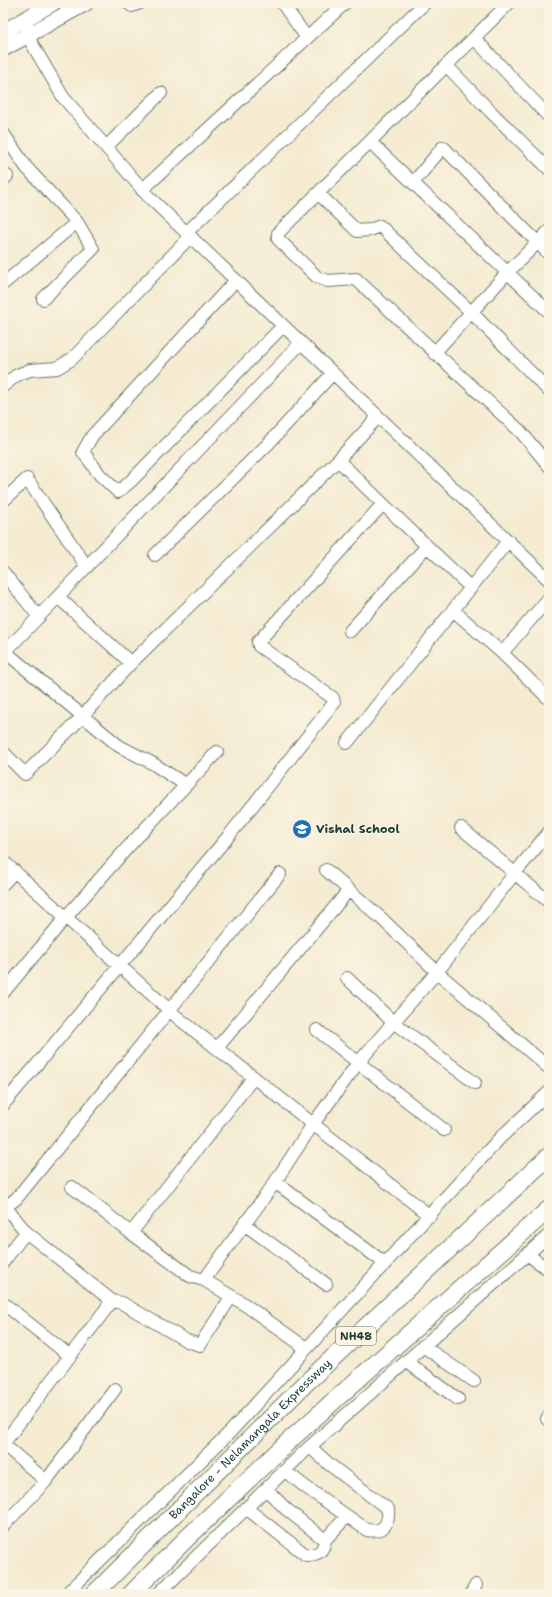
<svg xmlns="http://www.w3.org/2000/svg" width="552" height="1597" font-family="'Shantell Sans',sans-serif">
<rect width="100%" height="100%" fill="#fcf5e5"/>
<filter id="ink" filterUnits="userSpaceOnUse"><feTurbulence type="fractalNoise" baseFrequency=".025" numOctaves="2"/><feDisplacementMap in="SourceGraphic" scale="8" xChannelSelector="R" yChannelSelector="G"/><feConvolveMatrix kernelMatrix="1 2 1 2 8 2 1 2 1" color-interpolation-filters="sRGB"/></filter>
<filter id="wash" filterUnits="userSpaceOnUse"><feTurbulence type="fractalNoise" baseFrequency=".012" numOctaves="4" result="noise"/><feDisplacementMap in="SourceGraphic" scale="16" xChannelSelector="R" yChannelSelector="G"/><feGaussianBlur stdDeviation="0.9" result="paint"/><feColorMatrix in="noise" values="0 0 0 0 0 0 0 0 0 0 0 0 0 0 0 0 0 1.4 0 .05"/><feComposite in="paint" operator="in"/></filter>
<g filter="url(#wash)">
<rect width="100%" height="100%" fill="#f4ebd1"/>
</g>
<g filter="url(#ink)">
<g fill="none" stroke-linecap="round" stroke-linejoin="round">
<g stroke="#6a7a6b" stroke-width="14">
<path id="minor" d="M128 3 132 6 140 3
M282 3 307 38
M509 3 278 233V239L317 277 328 281 356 279 521 432 549 466
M25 19 31 42 63 97 148 196 549 580
M474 38 549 117
M446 65 490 111 549 169
M3 133 26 167 77 222
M370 142 549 312
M106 147 161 93
M3 180 7 176
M413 183 443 147 549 254
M142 190 345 3
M318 193 357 231 370 230 380 226 471 312 549 391
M186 233 425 3
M236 280 92 436 83 452 100 475 118 492 131 481 283 326
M3 284 77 222 93 249 43 299
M434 353 508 272 549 231
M3 386 17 375 30 370 57 368 72 359 190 237
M3 501 27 479 87 567
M427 546 471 588
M155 555 268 444 333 373
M3 572 39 617
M58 597 131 663
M453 610 502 653 549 699
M350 631 427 546 381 502
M3 650 119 746 152 763 186 785
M502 653 549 598
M3 654 301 343
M347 743 508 541
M3 752 25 774 77 722 131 663 338 460
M461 828 549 902
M3 861 177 1017 430 1216
M326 870 382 919 437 972 549 1068
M3 884 15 871
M347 978 393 1022 475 1083
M3 993 66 917 128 847 217 752
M317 1030 444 1130
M217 1048 349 890
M3 1105 231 833 334 703 333 698 259 646 258 642 381 506V502L338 460 378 417
M275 1182 386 1264
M72 1187 131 1233 190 1276 204 1280 241 1302 306 1348
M3 1204 26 1232 112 1301 122 1303 187 1341 200 1345 231 1297
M5 1207 16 1199 280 874
M244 1224 326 1284
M131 1233 254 1077
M527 1254 549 1270
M3 1262 26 1232
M204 1280 271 1188 313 1124 358 1063 437 972 515 873 549 832
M3 1303 70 1356
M423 1346 474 1381
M406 1361 458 1399
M549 1416 547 1419 549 1420
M3 1444 112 1301
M3 1444 46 1481
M285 1471 307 1488 367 1530C384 1533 389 1524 388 1509L330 1465 310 1447
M246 1508 306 1555C318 1555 323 1552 325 1540L286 1509 266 1489
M3 1526 46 1481 115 1389
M325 1540 347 1516
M66 1594 231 1431 500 1138 549 1092
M158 1594 305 1451 549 1235
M471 1594 476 1585"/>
</g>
<g stroke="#6a7a6b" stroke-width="17">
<path id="major" d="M3 32 53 3
M3 49 86 3"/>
</g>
<g stroke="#6a7a6b" stroke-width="19">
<g id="highway">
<path id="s1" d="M94 1594 307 1382 549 1156"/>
<path d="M131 1594 186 1539 291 1439 549 1209"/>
</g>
</g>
<use href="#minor" stroke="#fff" stroke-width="12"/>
<use href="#major" stroke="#fff" stroke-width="15"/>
<use href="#highway" stroke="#fff" stroke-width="17"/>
</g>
</g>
<defs>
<g id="school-disc" transform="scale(1)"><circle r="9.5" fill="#1f6fb2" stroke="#fcf5e5"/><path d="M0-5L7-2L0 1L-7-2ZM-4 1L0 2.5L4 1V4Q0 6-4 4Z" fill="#fff"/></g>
</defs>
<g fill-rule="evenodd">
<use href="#school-disc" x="302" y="829"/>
</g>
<g text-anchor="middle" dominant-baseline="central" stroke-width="3" stroke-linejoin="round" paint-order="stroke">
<rect fill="#fcf5e5" stroke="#617469" stroke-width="1" x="336" y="1327" width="40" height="18" rx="3"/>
<g font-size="11" font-weight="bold" fill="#1f3d34">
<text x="356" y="1336">NH48</text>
</g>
<g font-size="12" font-weight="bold" fill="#1f3d34" stroke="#fcf5e5" text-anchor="start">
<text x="316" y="829">Vishal School</text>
</g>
<g font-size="12" fill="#1f3d34" stroke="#fcf5e5">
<text stroke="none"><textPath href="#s1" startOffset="220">Bangalore - Nelamangala Expressway</textPath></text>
</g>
</g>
<rect width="552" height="1597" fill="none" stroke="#fcf5e5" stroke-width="16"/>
</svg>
